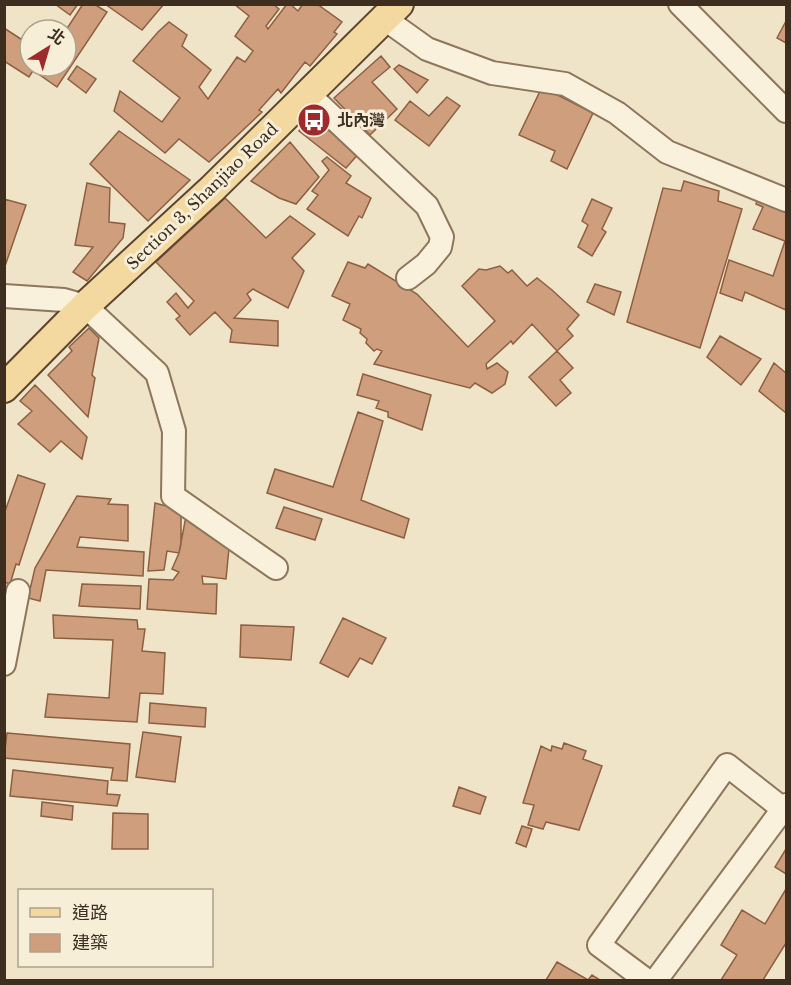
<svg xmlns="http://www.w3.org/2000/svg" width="791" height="985" font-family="'Libre Baskerville','Noto Sans TC',serif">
<rect width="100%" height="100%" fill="#f0e4c8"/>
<path fill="#cf9f7d" stroke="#8d5f41" stroke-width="1.5" d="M55 4H78L70 15Z
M83 4H94L107 12 57 87 37 73 41 66H66V30Z
M105 4H164L142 30Z
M234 4H273L279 9 266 26 268 29 287 4H290L298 11 303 4H317L342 22 334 32 337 34 310 66 305 62 281 93 278 89 259 110 262 112 209 162 179 139 165 153 114 111 120 91 162 122 180 98 133 61 158 32 169 22 187 35 182 46 211 70 199 87 208 99 237 57 245 62 253 51 235 36 249 16Z
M786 21V43L777 38Z
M4 28 30 45V66H36L29 77 4 61Z
M381 56 390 67 372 82 397 109 370 135 334 98Z
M399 65 428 80 417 93 394 69Z
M77 66 96 79 86 93 68 79Z
M542 87 593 113 567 169 551 161 555 151 519 135Z
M447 97 460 106 429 146 395 120 410 101 429 116Z
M311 119 334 134 337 131 360 152 346 168 299 131Z
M119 131 190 180 148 221 90 164Z
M290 142 319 177 296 204 279 198 251 181Z
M327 157 351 176 346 183 371 198 362 218 359 216 348 236 307 209 318 195 312 191 329 170 322 161Z
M684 181 719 191 718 201 742 209 700 348 627 322 663 188 681 191Z
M87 183 110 188 109 222 125 224 123 238 87 281 73 272 93 247 75 245Z
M225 198 266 238 290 216 315 234 292 258 304 271 288 308 253 289 247 294 251 300 234 318 278 321V346L230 342 232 330 215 312 190 335 176 319 180 316 167 302 176 293 188 308 194 301 156 262Z
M758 198 786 208V310L745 292 742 301 720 293 729 260 773 276 785 241 753 229 763 207 756 204Z
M4 199 26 205 4 269Z
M592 199 612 208 602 229 606 232 592 256 578 247 588 225 582 221Z
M348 262 365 268 368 264 417 294 468 347 495 321 462 286 479 269 486 270 500 266 508 273 512 270 527 286 537 278 552 290 579 315 567 329 573 336 557 351 532 324 513 344 511 341 486 364 487 369 497 363 508 372 505 384 492 393 475 383 470 388 374 364 382 351 377 349 374 351 366 343 367 339 360 333 361 329 343 320 350 304 332 296Z
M595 284 621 292 614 315 587 302Z
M89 328 99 338 92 375 95 378 88 417 48 375 72 351 69 347Z
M720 336 761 359 741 385 707 357Z
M557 351 573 368 560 380 571 393 556 406 529 377Z
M774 363 786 373V413L759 391Z
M363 374 431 395 422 430 388 417V412L376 408 379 401 357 395Z
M35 385 87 437 82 459 61 441 50 452 18 424 32 411 20 401Z
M358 412 383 421 361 500 409 519 404 538 267 493 275 469 333 487Z
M18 475 45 484 19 565 16 564 10 584 4 582V514Z
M77 496 111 499 108 504 128 505V541L80 537 77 547 144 552 143 576 46 570 40 601 28 598 35 568Z
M155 503 181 510V544L179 553 167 551 164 570 148 571Z
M284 507 322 519 315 540 276 528Z
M186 516 230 538 226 579 202 576 203 584H217L216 614 147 609 149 579 173 580 179 572 172 569 179 553Z
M82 584 141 586 140 609 79 606Z
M53 615 137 620 138 629H145L142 651 165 653 163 694 140 693 137 722 45 717 48 694 109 698 113 640 54 638Z
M343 618 386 638 372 664 360 658 348 677 320 663Z
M241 625 294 627 291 660 240 657Z
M150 703 206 708 205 727 149 723Z
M143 732 181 737 175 782 136 777Z
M7 733 130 744 127 781 111 780 113 768 4 758Z
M564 743 586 751 583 759 602 766 579 830 546 822 543 829 528 825 534 805 523 803 541 746 551 751 552 746 562 749Z
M13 770 108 781 107 794 120 795 117 806 10 796Z
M459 787 486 797 480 814 453 806Z
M42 802 73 806 72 820 41 816Z
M113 813 148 814V849H112Z
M522 826 532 829 526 847 516 843Z
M786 849V874L775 867Z
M786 889V943L763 980H721L737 955 721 945 742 910 765 924Z
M557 962 588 980 592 975 600 980H546Z"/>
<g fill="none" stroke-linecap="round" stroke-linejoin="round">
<g stroke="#8d765c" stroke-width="26">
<path id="minor" d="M680 4 786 111
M385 19 427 49 492 73 565 84 617 113 667 152 786 200
M308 94 427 206 442 237 440 247 426 264 408 278
M4 296 64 300 85 306 157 373 174 431 173 496 276 568
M4 664 18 591
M646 980 599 945 727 765 783 809 786 805
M656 980 783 809"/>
</g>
<g stroke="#5b4430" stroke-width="32">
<path id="major" d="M4 388 85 306 212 189 399 4"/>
</g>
<use href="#minor" stroke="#faf1dc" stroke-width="22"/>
<use href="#major" stroke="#f3d9a0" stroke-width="28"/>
</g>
<defs>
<g id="bus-disc" transform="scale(1.725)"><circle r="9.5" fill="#9e2a2b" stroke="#f7eed8"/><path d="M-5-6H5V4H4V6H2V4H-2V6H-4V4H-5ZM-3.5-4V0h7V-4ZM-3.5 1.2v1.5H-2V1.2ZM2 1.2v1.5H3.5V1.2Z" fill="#fff"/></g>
</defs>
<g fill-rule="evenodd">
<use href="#bus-disc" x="314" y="120"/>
</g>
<g text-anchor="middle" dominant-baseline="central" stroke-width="6" stroke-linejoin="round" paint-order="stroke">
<g font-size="16" font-weight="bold" fill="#3d2e20" stroke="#f7eed8" text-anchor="start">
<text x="337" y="120">北內灣</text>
</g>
<g font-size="16" fill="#3d2e20" stroke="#f7eed8">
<text transform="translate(202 196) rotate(-44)">Section 3, Shanjiao Road</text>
</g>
</g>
<rect width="791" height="985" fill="none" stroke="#3d2e20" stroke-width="12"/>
<rect x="18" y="889" width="195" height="78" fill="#f7eed8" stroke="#ada18e" stroke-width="1.5"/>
<rect x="30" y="908" width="30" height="9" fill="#f3d9a0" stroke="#ada18e" stroke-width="1.5"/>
<text x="72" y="919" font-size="18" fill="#3d2e20">道路</text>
<rect x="30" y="934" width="30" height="18" fill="#cf9f7d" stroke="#ada18e" stroke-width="1.5"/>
<text x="72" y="949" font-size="18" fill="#3d2e20">建築</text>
<g transform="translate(48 48) rotate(37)"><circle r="28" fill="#f7eed8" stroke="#ada18e" stroke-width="1.5"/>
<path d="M0-4.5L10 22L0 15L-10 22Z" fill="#9e2a2b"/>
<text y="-9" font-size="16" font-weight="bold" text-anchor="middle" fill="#3d2e20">北</text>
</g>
</svg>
